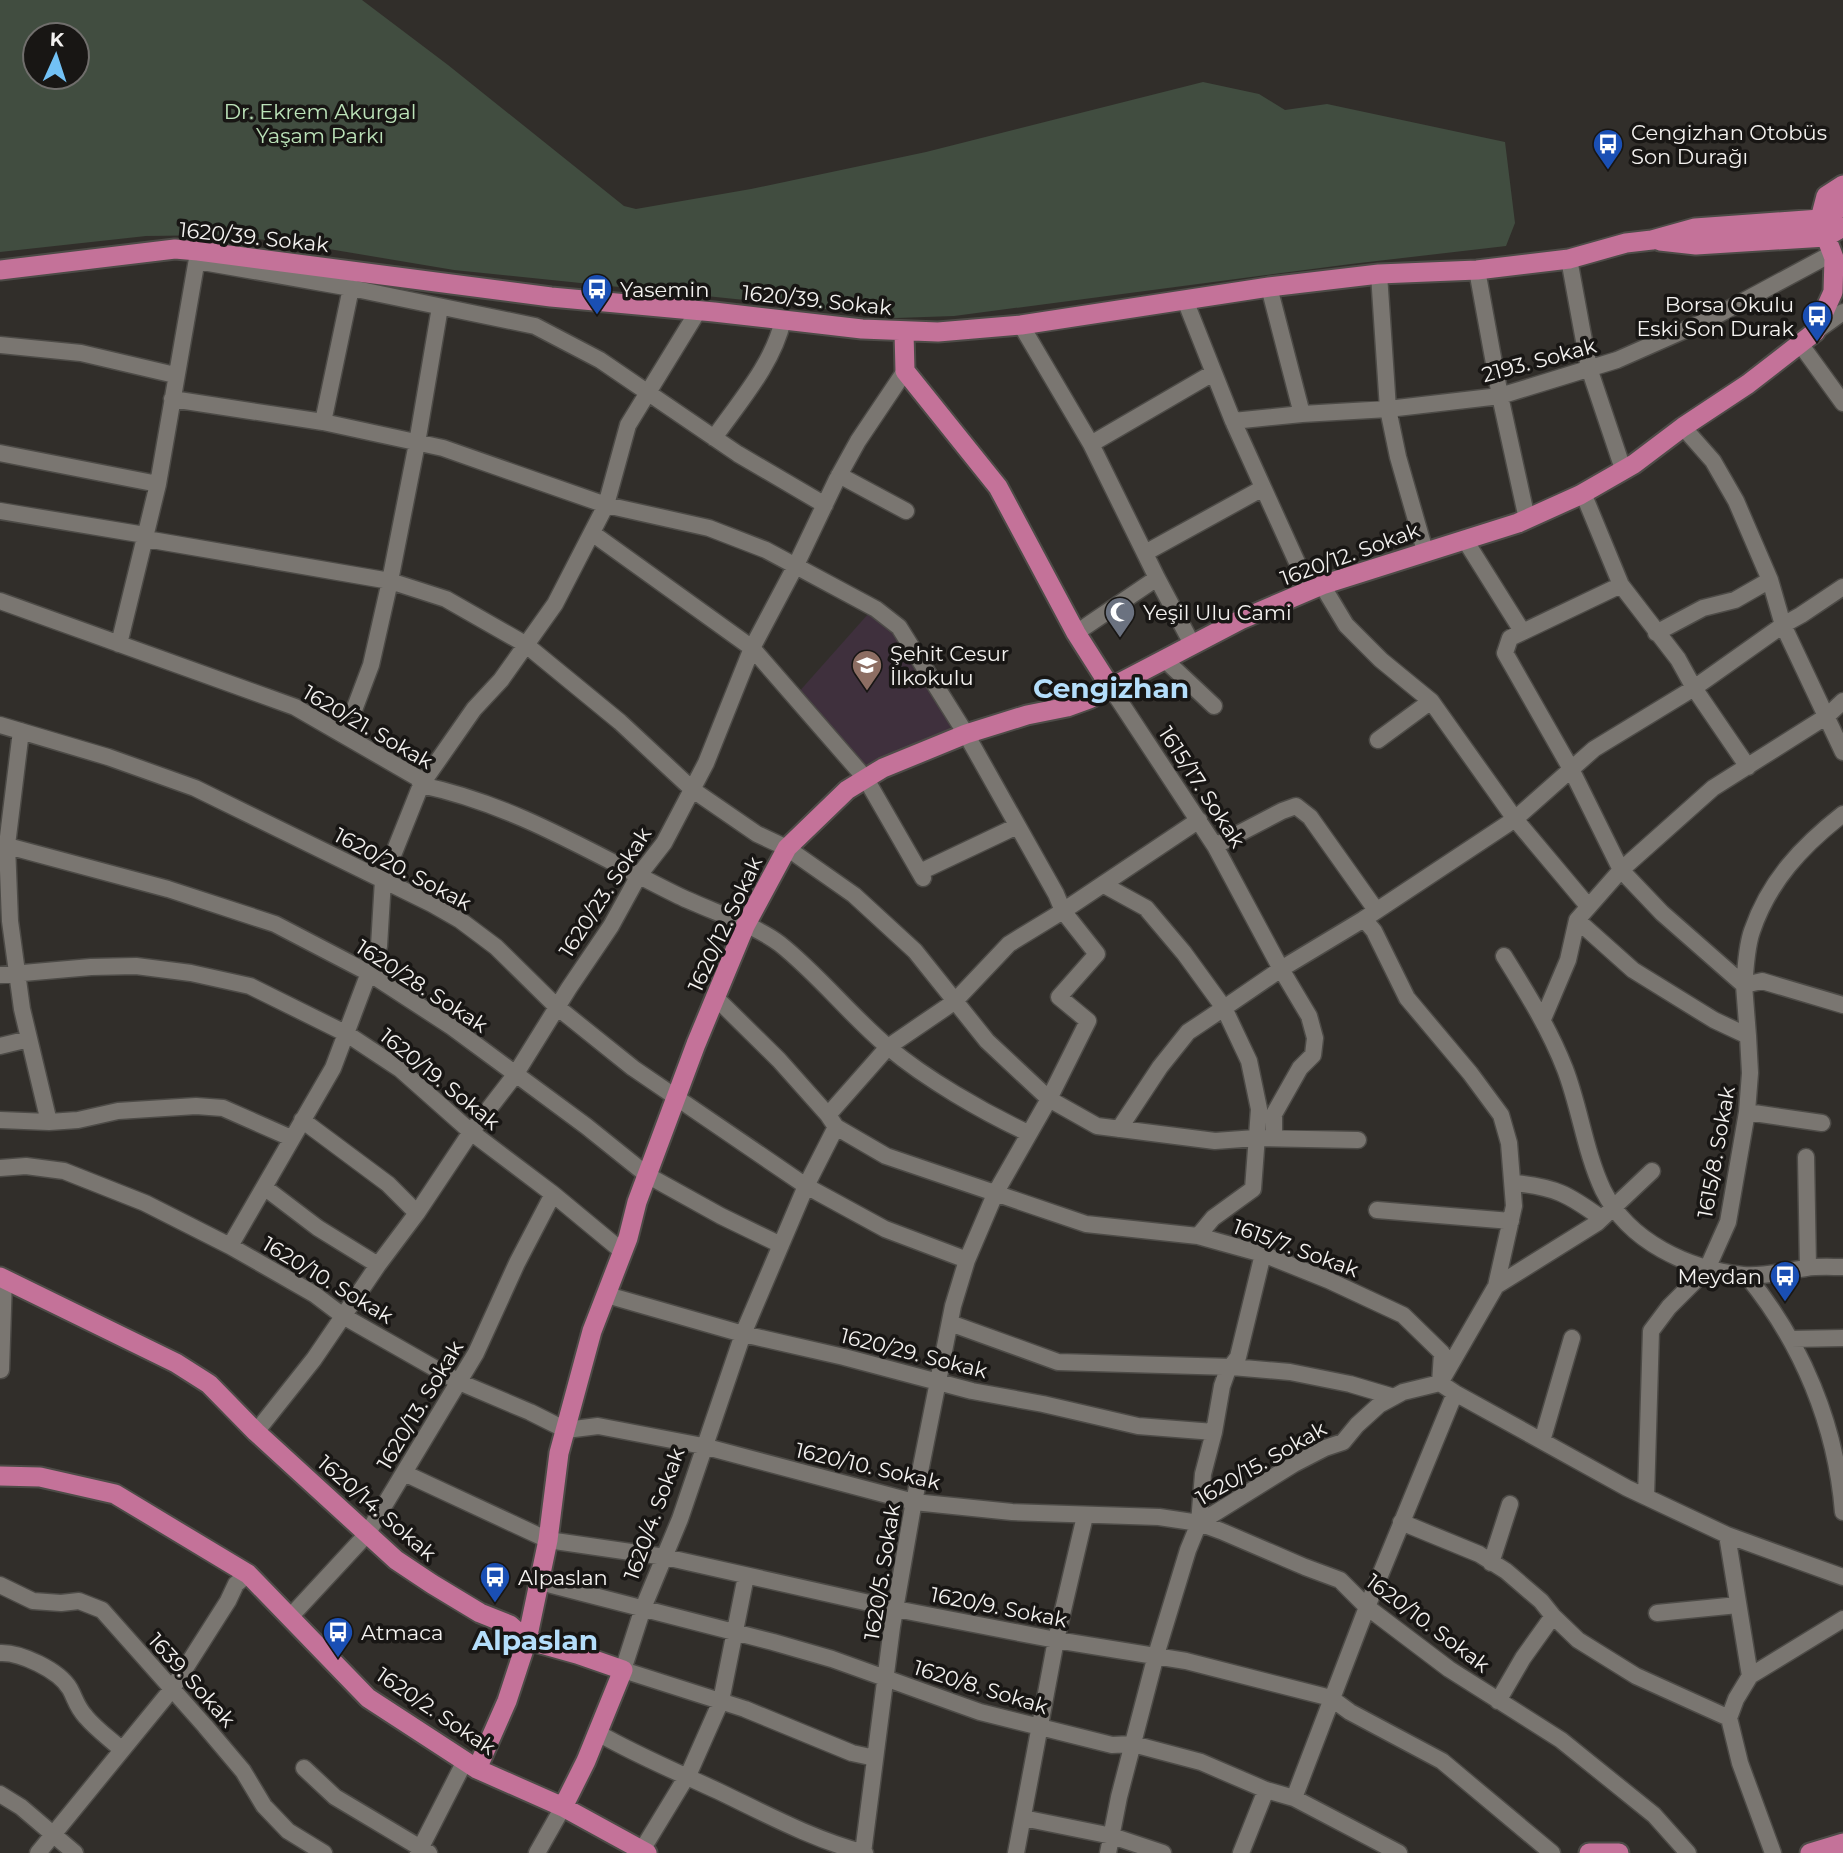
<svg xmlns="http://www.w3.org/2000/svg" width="1843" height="1853" font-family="Montserrat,sans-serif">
<rect width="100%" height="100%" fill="#312e2a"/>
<path fill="#3f303d" d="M869 613 895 630 935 691 953 733 867 773 797 694Z"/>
<path fill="#414d40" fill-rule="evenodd" d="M0 0H362L448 65 624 206 636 209 751 189 926 152 1203 82 1259 94 1285 110 1327 104 1505 142 1515 223 1506 246 1351 264 954 316 896 318 793 305 454 270 299 244 226 235 146 236 0 252ZM35 35H77V77H35Z"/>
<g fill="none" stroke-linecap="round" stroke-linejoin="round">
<g stroke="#4d4b47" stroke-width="19">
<path id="minor" d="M1569 259 1589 368 1623 469
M197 261 351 288 535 326 600 360 738 454 825 505
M1477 270 1500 396 1527 519
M1379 274 1388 409 1398 457 1425 551
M1269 287 1302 414
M1185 300 1233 421 1310 591
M1021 325 1091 444 1157 578 1192 644
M1815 332 1843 312
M0 345 81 353 175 375
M1801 345 1843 403
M172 399 323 422 443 448 606 505 709 528 766 550 876 609 899 627 966 734 1056 894 1063 911 1199 820
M1233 421 1302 414 1388 409 1500 396 1617 360 1710 319 1833 253
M323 422 351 288
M1683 427 1713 461 1736 501 1770 580 1783 625 1843 752
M714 438C740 401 773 364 783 320
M1091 444 1213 373
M0 453 158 484
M839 475 906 511
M1583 493 1621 585 1678 659 1694 688 1748 767
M0 511 145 535
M592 533 752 648 866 779 923 878
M146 539 390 581 446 599 525 644 620 722 693 790 757 834 787 848 854 895 915 951 987 1041 1049 1099 1097 1126 1215 1141 1256 1138 1358 1140
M1465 540 1522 631
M1145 553 1263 488
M1322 585 1346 625 1381 660 1431 701 1515 819 1588 906
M1621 585 1510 638 1505 653 1571 769 1621 870 1662 913 1744 985
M0 601 295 707 418 778 421 785C516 805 593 854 679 896 710 911 754 924 780 944 819 975 850 1015 888 1047 926 1079 983 1112 1028 1133
M1076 633 1157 578
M1656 633 1703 608 1735 600 1770 580
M119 644 158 484 198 253
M1164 659 1214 706
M1111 688 1215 846 1281 969 1309 1016 1315 1038 1313 1055 1300 1068 1274 1114V1138
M0 725 108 757 195 788 432 904 460 920 496 947 557 1007 633 1068 806 1186 885 1229 967 1260
M21 731 7 845 10 921 22 1009 49 1122
M345 734 371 665 390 581 417 443 440 307
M1378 740 1431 701
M0 844 168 889 275 924 369 973 452 1027 586 1126 647 1175 721 1216 781 1245
M1215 846 1282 811 1296 806 1310 817 1376 910
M920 872 1017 826
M1104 885 1146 908 1184 953 1224 1008 1281 969 1364 919
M1577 920 1633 970 1714 1020 1748 1036 1750 1073 1747 1112 1728 1222 1707 1269 1669 1307 1651 1331 1646 1497
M1504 956C1527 993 1549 1028 1565 1069 1580 1108 1585 1152 1603 1190 1629 1242 1688 1269 1743 1275 1764 1277 1785 1271 1806 1268 1818 1266 1831 1267 1843 1267
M0 975 91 967 136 966 191 973 250 986 347 1034 400 1069 471 1132 553 1194 623 1252
M1744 985C1746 968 1746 948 1752 931 1769 881 1802 846 1843 814
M715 997 779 1060 828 1115 836 1127 886 1156 1086 1224 1198 1236 1263 1254 1328 1280 1403 1315 1442 1353 1440 1383 1455 1393 1627 1488 1727 1535 1843 1577
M1543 1019 1568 960 1577 920 1621 870 1713 788 1827 716 1843 701
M1748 1036 1744 985 1762 981 1843 1005
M0 1046 29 1039
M1747 1112 1822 1123
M828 1115 888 1047 954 1002 1009 944 1063 911 1097 954 1059 997 1088 1021 1049 1099 996 1192 967 1260 953 1306 912 1512 892 1627 863 1853
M0 1120 49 1122 78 1120 118 1111 196 1106 223 1108 291 1138
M302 1120 388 1184 417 1213
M836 1127 806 1186 743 1334 680 1519 643 1608 623 1670 745 1709 852 1753 875 1758
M1119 1129 1160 1067 1188 1032 1224 1008 1249 1061 1259 1109 1253 1189 1213 1218 1198 1236
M1806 1157 1808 1267
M0 1168 26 1166 64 1171 145 1203 230 1246 314 1294 343 1316 459 1382 530 1412 566 1430 598 1426 703 1446 914 1502 1012 1512 1159 1517 1199 1523 1221 1531 1305 1567 1340 1580 1367 1607 1449 1669 1561 1740 1654 1815 1688 1853
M1514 1183C1555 1187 1568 1194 1601 1218
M264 1187 318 1228 378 1265
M1377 1210 1511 1221
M230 1246 333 1068 379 946 383 880 421 785 474 709 501 680 555 604 606 505 628 425 698 311
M1747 1276C1802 1343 1836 1425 1843 1512
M1496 1286 1514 1206 1509 1143 1501 1115 1470 1073 1407 998 1374 931 1364 919 1515 819 1594 749 1694 688 1783 625 1801 615 1843 587
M607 1295 743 1334 844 1357 972 1391 1043 1404 1138 1426 1214 1432
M950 1323 1058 1362 1232 1367 1290 1372 1350 1384 1394 1397
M1791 1339 1843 1338
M1 1370 4 1278
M256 1432 314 1359 378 1265 417 1213 471 1132 515 1075 569 988 611 926 639 875 664 843 706 763 752 648 796 565 837 479 858 441 905 371
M1542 1441 1572 1338
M404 1473 548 1540 665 1557 896 1609 1056 1640 1186 1661 1331 1698 1350 1712 1442 1761 1552 1853
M1401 1522 1479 1554 1506 1571 1541 1601 1553 1616 1578 1640 1636 1676 1729 1718
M1199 1523 1203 1474 1214 1432 1222 1386 1227 1372 1238 1357 1263 1254
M1727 1535 1750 1676
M1491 1563 1510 1504
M540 1582 773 1642 832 1659 980 1712 1112 1745 1133 1744 1201 1762 1266 1790 1294 1798 1399 1853
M0 1585 33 1601 61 1603 79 1601 102 1610 205 1726 243 1771 264 1806 288 1831 324 1853
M1657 1613 1738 1605
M291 1616 367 1534 476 1353 517 1263 553 1194
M0 1653C20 1652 59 1670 70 1689 76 1700 76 1706 86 1717 96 1729 110 1739 122 1750
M1498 1701 1523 1658 1553 1616
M598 1733C636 1755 677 1772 718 1791 766 1814 814 1840 865 1853
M304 1768 335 1797 429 1853
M0 1794 21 1807 75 1853
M1294 1798 1367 1607 1455 1393
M1023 1818 1112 1836 1163 1853
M642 1850 690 1771 721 1701 746 1576
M38 1853 172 1689 228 1601 236 1584 248 1574
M418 1853 465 1761
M537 1853 563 1807
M1016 1853 1056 1640 1085 1516
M1108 1853 1119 1797 1156 1655 1188 1550 1199 1523 1294 1464 1325 1448 1343 1442 1357 1425 1379 1405 1403 1392 1440 1383 1496 1286 1597 1223 1652 1171
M1241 1853 1266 1790
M1773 1853 1740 1763 1729 1718 1736 1699 1750 1676 1843 1619"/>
</g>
<g stroke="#4d4b47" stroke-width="23">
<path id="major" d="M1820 219 1826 196 1843 185
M1660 241 1696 245 1826 237 1843 227
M0 270 175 249 198 251 551 297 714 312 862 329 938 332 1021 325 1269 287 1379 274 1477 270 1569 259 1626 243 1652 240 1695 228 1820 219 1843 206
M904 332 905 371 998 487 1076 633 1111 688
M0 1277 176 1363 209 1384 256 1432 396 1560 432 1584 480 1613 510 1625 527 1640 577 1654 623 1670 586 1761 563 1807
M0 1476 40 1477 115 1494 248 1574 368 1698 477 1769 563 1807 647 1853
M477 1769 507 1701 527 1640 548 1540 559 1453 592 1331 628 1238 637 1202 696 1044 745 926 787 848 847 790 883 768 966 734 1027 715 1067 707 1089 699 1240 620 1322 585 1518 523 1580 495 1634 464 1683 427 1748 384 1815 332 1833 292 1834 258 1826 237
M1589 1853H1619
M1810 1853 1843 1843"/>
</g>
<use href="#minor" stroke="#7a7671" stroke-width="16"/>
<use href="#major" stroke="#c47299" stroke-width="19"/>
</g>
<defs>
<g id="bus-pin" transform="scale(1.575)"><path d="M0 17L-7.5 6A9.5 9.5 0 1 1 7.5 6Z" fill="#1a4fb4" stroke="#181614"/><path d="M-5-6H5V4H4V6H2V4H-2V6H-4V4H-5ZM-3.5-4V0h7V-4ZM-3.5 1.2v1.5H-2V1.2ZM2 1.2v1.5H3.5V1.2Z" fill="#fff"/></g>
<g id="mosque-pin" transform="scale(1.575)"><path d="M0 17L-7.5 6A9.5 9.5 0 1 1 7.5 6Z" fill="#6b7280" stroke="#181614"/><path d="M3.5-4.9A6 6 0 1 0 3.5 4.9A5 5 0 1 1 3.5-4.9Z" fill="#fff"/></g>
<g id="school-pin" transform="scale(1.575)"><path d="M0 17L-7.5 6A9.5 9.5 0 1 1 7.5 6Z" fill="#8d6e63" stroke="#181614"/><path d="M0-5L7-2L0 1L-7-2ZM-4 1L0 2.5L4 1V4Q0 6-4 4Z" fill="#fff"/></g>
</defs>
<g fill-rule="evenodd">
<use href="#bus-pin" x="1608" y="144"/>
<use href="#bus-pin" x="597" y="289"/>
<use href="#bus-pin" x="1817" y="316"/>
<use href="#mosque-pin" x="1120" y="612"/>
<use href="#school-pin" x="867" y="665"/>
<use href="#bus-pin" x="1785" y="1276"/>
<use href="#bus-pin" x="495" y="1577"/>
<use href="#bus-pin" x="338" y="1632"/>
</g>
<g text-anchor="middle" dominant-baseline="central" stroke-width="7" stroke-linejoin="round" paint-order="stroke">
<g font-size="21" fill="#bce3b9" stroke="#181614">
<text x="320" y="111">Dr. Ekrem Akurgal<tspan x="320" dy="24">Yaşam Parkı</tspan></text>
</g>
<g font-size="21" fill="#f3f1ef" stroke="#181614" text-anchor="start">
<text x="1631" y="132">Cengizhan Otobüs<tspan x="1631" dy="24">Son Durağı</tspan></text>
<text x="620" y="289">Yasemin</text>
<text x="1794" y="304" text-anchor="end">Borsa Okulu<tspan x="1794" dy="24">Eski Son Durak</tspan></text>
<text x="1143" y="612">Yeşil Ulu Cami</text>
<text x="890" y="653">Şehit Cesur<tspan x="890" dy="24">İlkokulu</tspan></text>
<text x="1762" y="1276" text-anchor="end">Meydan</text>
<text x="518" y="1577">Alpaslan</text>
<text x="361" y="1632">Atmaca</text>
</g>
<g font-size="21" fill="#f3f1ef" stroke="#181614">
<text transform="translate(254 237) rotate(6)">1620/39. Sokak</text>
<text transform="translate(817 300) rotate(6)">1620/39. Sokak</text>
<text transform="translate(1539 360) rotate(-15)">2193. Sokak</text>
<text transform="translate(1350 554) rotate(-20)">1620/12. Sokak</text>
<text transform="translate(368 727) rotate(30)">1620/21. Sokak</text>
<text transform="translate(1202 787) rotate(57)">1615/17. Sokak</text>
<text transform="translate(403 869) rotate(28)">1620/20. Sokak</text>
<text transform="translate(605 892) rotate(-57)">1620/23. Sokak</text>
<text transform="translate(725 924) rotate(-65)">1620/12. Sokak</text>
<text transform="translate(422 986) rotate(33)">1620/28. Sokak</text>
<text transform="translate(440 1079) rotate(39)">1620/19. Sokak</text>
<text transform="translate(1716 1152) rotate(-80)">1615/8. Sokak</text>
<text transform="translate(1296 1248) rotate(20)">1615/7. Sokak</text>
<text transform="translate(328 1280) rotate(31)">1620/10. Sokak</text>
<text transform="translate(914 1353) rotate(14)">1620/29. Sokak</text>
<text transform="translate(420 1405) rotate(-59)">1620/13. Sokak</text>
<text transform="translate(1261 1463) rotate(-30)">1620/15. Sokak</text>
<text transform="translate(868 1466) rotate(13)">1620/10. Sokak</text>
<text transform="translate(377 1508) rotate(41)">1620/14. Sokak</text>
<text transform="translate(654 1514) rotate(-70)">1620/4. Sokak</text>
<text transform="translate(882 1572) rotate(-81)">1620/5. Sokak</text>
<text transform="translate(999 1607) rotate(11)">1620/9. Sokak</text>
<text transform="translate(1428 1623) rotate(37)">1620/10. Sokak</text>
<text transform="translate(192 1680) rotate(48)">1639. Sokak</text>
<text transform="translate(981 1687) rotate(17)">1620/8. Sokak</text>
<text transform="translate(436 1711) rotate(34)">1620/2. Sokak</text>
</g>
<g font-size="28" font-weight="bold" fill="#b4defb" stroke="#181614">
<text x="1111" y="688">Cengizhan</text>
<text x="535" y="1640">Alpaslan</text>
</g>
</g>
<g transform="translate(56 56) rotate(3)"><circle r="33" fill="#181614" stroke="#706e6c" stroke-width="2"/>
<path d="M0-5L12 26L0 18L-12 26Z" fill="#72c1f5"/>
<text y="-10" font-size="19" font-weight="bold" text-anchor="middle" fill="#f3f1ef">K</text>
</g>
</svg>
